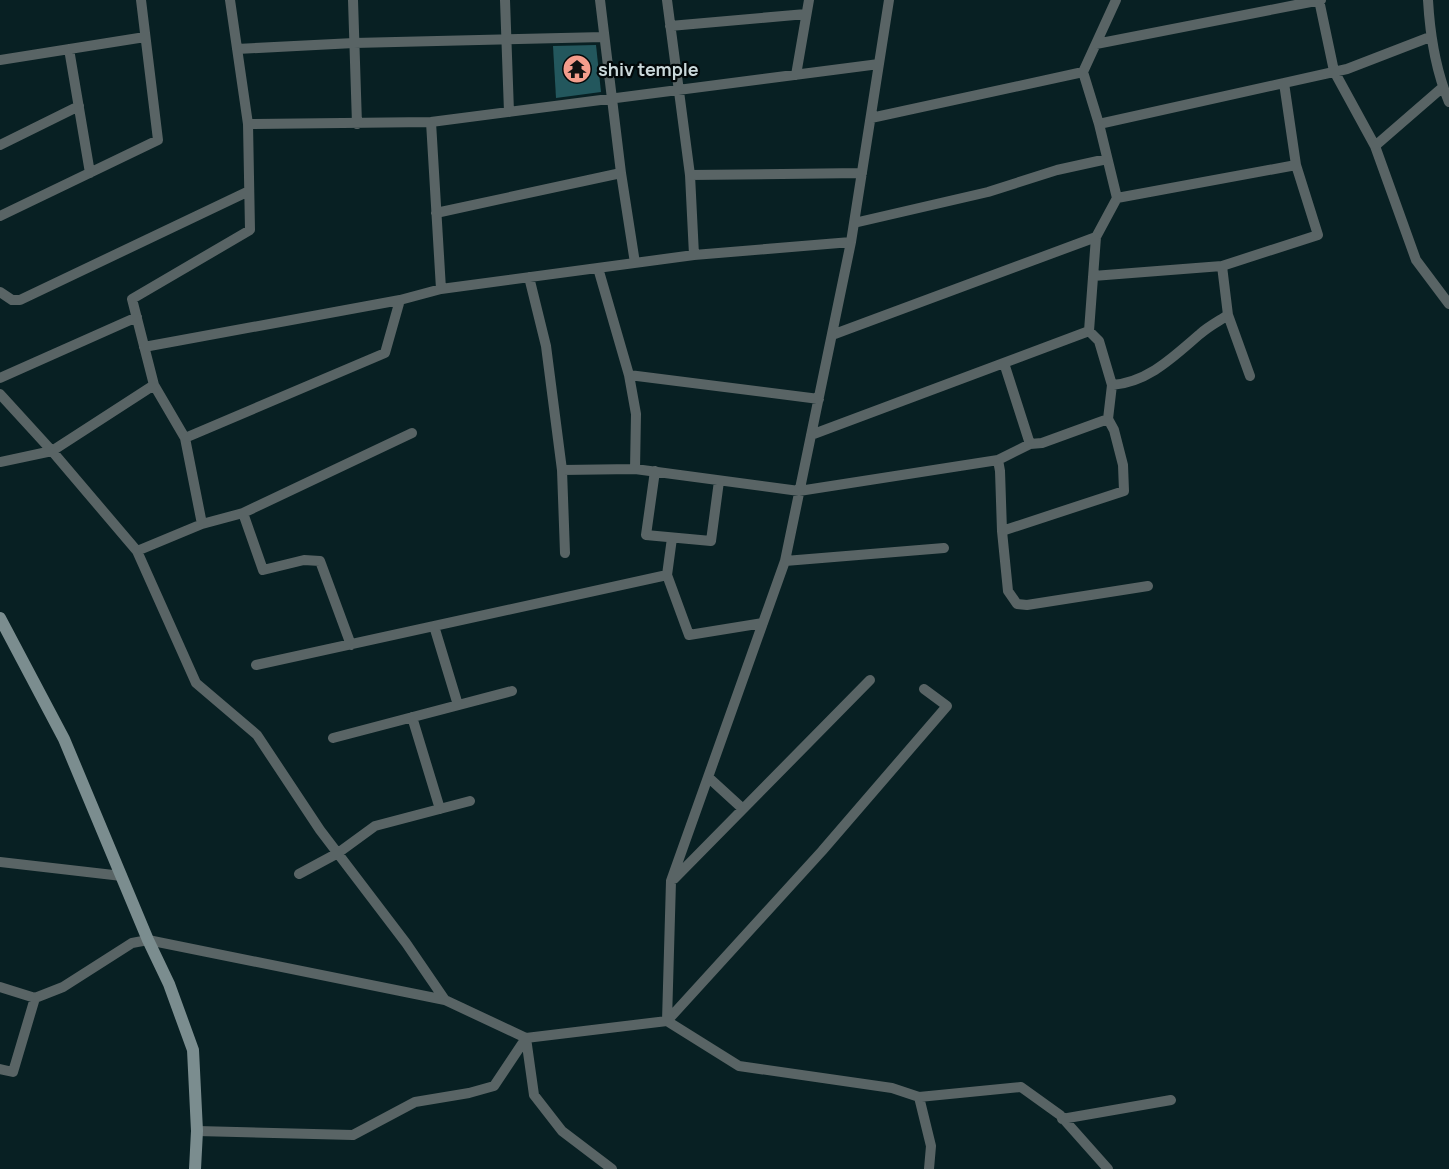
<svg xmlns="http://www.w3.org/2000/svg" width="1449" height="1169" font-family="Manrope,sans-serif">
<rect width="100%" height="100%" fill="#082023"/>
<path fill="#23575d" d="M596 45 601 92 556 98 553 46Z"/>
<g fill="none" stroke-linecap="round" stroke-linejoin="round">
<path stroke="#596465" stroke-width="10" d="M230 0 248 124 431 122 879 64
M353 0 357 124
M505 0 509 112
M600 0 621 173 635 263
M667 0 690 175 694 255
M1319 0 1334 71 1375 146
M1428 0C1430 35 1435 69 1449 102
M670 26 806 14
M1096 44 1321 0
M69 49 90 173
M237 49 354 43 604 37
M0 60 145 37
M796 75 809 0
M1443 87 1375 146 1416 260 1449 304
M871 118 1083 72 1116 0
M431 122 441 289 694 255 851 242
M1099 124 1347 69 1430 37
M0 145 79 106
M690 175 862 173
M1117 198 1296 165
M436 213 621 173
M0 216 158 140 141 0
M854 223 988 192 1057 170 1107 159
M1222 266 1318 235 1296 165 1284 83
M598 268 629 375 819 399
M1093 276 1222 266 1228 315 1250 376
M529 277 546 346 562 470
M0 292 12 300H20L249 191
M832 335 1096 237 1117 198 1099 124 1083 72
M144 347 400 300
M1004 363 1030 444
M629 375 636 414 635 469 799 491 998 460 1030 444 1042 443 1108 419
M0 378 137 317
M1112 385C1149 382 1174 356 1200 334 1209 326 1219 321 1228 315
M0 394 52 451 137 551 196 683 257 735 320 830 406 943 445 1000 148 940 132 943 63 987 35 998 0 987
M811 435 1089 331 1096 237
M185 438 385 353 400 300 441 289
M998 460 1000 471 1002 531 1008 591 1017 604 1027 605 1148 586
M0 462 52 451 154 385
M655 471 646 535 711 541 719 481
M243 513 263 570 304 560 320 561 351 645
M202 524 243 513 412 433
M1002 531 1124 491 1123 465 1114 430 1108 419 1112 385 1099 341 1089 331
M137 551 202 524 185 438 154 385 132 299 250 230 248 124
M565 553 562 470 635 469
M785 561 944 548
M667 575 672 538
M434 626 458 705
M256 665 667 575 689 635 763 623
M924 689 947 706 822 851 667 1021 739 1066 892 1088 919 1097 1021 1087 1060 1115 1108 1169
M412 717 440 809
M333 738 512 691
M708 777 743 809
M0 862 122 876
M299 874 338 853 375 826 470 801
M674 879 870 680
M445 1000 526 1038 667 1021 671 881 785 561 851 242 889 0
M0 1069 13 1072 35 998
M919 1097 931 1146 929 1169
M1062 1119 1171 1100
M197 1131 353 1135 415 1102 469 1093 494 1086 526 1038 534 1095 562 1131 612 1169"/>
<path stroke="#7b8d8f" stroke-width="12" d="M0 618 64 739 148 940 169 984 193 1050 197 1131 195 1169"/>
</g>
<defs>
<g id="temple-disc" transform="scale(1.5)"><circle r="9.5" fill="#f49d8c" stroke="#020809"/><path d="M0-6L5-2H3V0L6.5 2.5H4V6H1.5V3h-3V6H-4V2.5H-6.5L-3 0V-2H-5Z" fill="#111"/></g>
</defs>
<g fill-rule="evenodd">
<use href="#temple-disc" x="577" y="69"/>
</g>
<g text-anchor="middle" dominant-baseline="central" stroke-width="4.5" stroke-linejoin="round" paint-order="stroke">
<g font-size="18" font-weight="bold" fill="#cbd9db" stroke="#020809" text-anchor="start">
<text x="598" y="69">shiv temple</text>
</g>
</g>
</svg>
